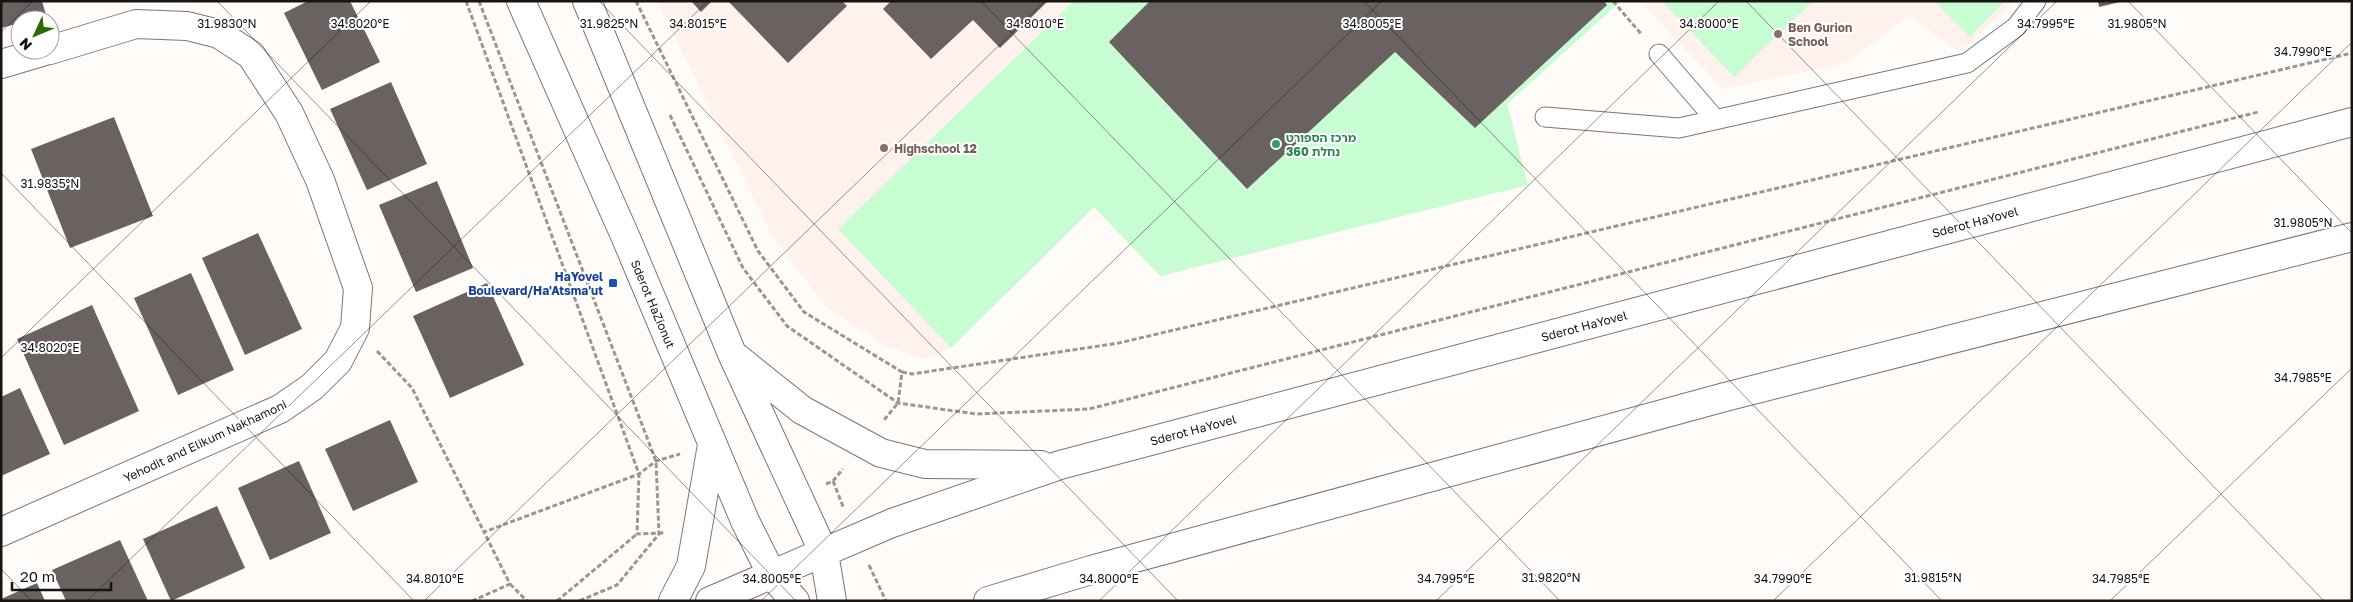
<svg xmlns="http://www.w3.org/2000/svg" width="2353" height="602" font-family="'Golos Text','Noto Sans Hebrew',sans-serif">
<rect width="100%" height="100%" fill="#fefbf9"/>
<path fill="#fff1ec" d="M657 1H1074L982 89 1094 207 951 348 925 359 885 345 828 309 772 236Z
M1640 1H2015L1960 52 1909 16 1846 63 1723 89Z"/>
<path fill="#c8fcd2" d="M1074 1H1621L1507 104 1528 185 1160 276 1094 207 951 348 838 229Z
M1662 1H1813L1734 77Z
M1934 1H2005L1970 37Z"/>
<path fill="#696261" d="M1 1H42L46 15 29 20H20V23L1 28Z
M308 1H350L380 62 322 90 284 13Z
M691 1H712L701 12Z
M728 1H842L847 6 788 63Z
M891 1H1048L1000 48 973 20 931 59 883 9Z
M1150 1H1604L1607 5 1475 128 1395 52 1247 189 1109 42Z
M2098 1H2120V2L2099 7Z
M391 82 427 164 367 190 330 109Z
M114 117 153 216 70 248 31 149Z
M437 181 473 268 416 292 379 205Z
M258 233 302 329 245 355 202 258Z
M191 273 234 370 178 395 134 298Z
M487 283 524 365 450 398 413 316Z
M92 305 139 411 64 445 17 339Z
M20 388 50 454 1 476V397Z
M390 420 418 482 353 511 325 449Z
M299 461 331 533 270 560 238 488Z
M217 506 245 568 171 601 143 539Z
M120 540 148 601H66L52 570Z
M37 583 45 601H1V599Z"/>
<g fill="none" stroke-linecap="round" stroke-linejoin="round">
<g stroke="#7c7572" stroke-width="21">
<path id="service" d="M1659 54 1715 119
M1545 117 1679 128 1967 63 2016 27 2036 1"/>
</g>
<g stroke="#7c7572" stroke-width="30">
<path id="minor" d="M1 64 48 50
M1 532 280 409 312 387 338 361 355 328 358 288 320 180 289 113 251 55 219 34 187 26 136 24 50 50"/>
</g>
<g stroke="#7c7572" stroke-width="30">
<path id="tertiary" d="M521 1 626 238 745 521 772 575 795 601
M587 1 733 356 824 553 832 601
M737 358 802 410 881 453 925 464 1041 465
M673 601 691 566 712 445
M710 601 892 523 1060 465 2352 122
M988 601 1091 570 1725 397 2352 237"/>
</g>
<path stroke="#999694" stroke-width="3" stroke-dasharray="5 2.5" stroke-linecap="butt" d="M466 1 639 474 637 534 665 533
M479 1 656 461 659 534 617 585 579 601
M636 1 758 251 804 312 902 372 898 403 884 420
M1613 1 1642 35
M670 115 743 268 787 326 898 403 976 414 1089 409 2258 112
M377 351 412 388 484 532 639 474 656 461 680 454
M902 372 912 374 1119 343 2352 53
M833 481 844 509
M826 484 833 481 843 469
M869 565 886 601
M510 584 527 601
M472 601 510 584 484 532
M557 601 637 534"/>
<use href="#service" stroke="#fff" stroke-width="19"/>
<use href="#minor" stroke="#fff" stroke-width="28"/>
<use href="#tertiary" stroke="#fff" stroke-width="28"/>
</g>
<path fill="none" stroke="#171413" stroke-width="1" stroke-opacity="0.45" d="M217 1 796 601M599 1 1178 601M981 1 1560 601M1364 1 1942 601M1746 1 2324 601M2128 1 2352 233M1 32 33 1M1 173 414 601M1 358 371 1M1 569 32 601M87 601 708 1M424 601 1045 1M761 601 1382 1M1099 601 1719 1M1436 601 2057 1M1773 601 2352 42M2110 601 2352 368"/>
<g fill="#8d6e63" stroke="#fff" stroke-width="2">
<circle cx="1778" cy="34" r="5"/>
<circle cx="884" cy="148" r="5"/>
</g>
<circle fill="#2e9e5b" stroke="#fff" stroke-width="2" cx="1276" cy="144" r="5"/>
<rect fill="#1a4fb4" stroke="#fff" stroke-width="2" x="608" y="278" width="10" height="10" rx="2.5"/>
<g text-anchor="middle" dominant-baseline="central" stroke-width="4" stroke-linejoin="round" paint-order="stroke">
<g font-size="12" font-weight="bold" fill="#785e54" stroke="#fff" text-anchor="start">
<text x="1788" y="27">Ben Gurion<tspan x="1788" dy="14">School</tspan></text>
<text x="894" y="148">Highschool 12</text>
</g>
<g font-size="12" font-weight="bold" fill="#27864d" stroke="#fff" text-anchor="start">
<text x="1286" y="137">מרכז הספורט<tspan x="1286" dy="14">360 נחלת</tspan></text>
</g>
<g font-size="12" fill="#171413" stroke="#fff">
<text transform="translate(1975 222) rotate(-15)">Sderot HaYovel</text>
<text transform="translate(653 304) rotate(67)">Sderot HaZionut</text>
<text transform="translate(1584 326) rotate(-15)">Sderot HaYovel</text>
<text transform="translate(1193 430) rotate(-15)">Sderot HaYovel</text>
<text transform="translate(205 441) rotate(-25)">Yehodit and Elikum Nakhamoni</text>
</g>
<g font-size="12" font-weight="bold" fill="#164399" stroke="#fff" text-anchor="end">
<text x="603" y="276">HaYovel<tspan x="603" dy="14">Boulevard/Ha'Atsma'ut</tspan></text>
</g>
</g>
<g font-size="12" text-anchor="middle" fill="#171413" stroke="#fff" stroke-width="4" stroke-linejoin="round" paint-order="stroke">
<text x="360" y="28">34.8020°E</text>
<text x="698" y="28">34.8015°E</text>
<text x="1035" y="28">34.8010°E</text>
<text x="1372" y="28">34.8005°E</text>
<text x="1709" y="28">34.8000°E</text>
<text x="2046" y="28">34.7995°E</text>
<text x="227" y="28">31.9830°N</text>
<text x="609" y="28">31.9825°N</text>
<text x="2137" y="28">31.9805°N</text>
<text x="2303" y="56">34.7990°E</text>
<text x="50" y="188">31.9835°N</text>
<text x="2303" y="227">31.9805°N</text>
<text x="50" y="352">34.8020°E</text>
<text x="2303" y="382">34.7985°E</text>
<text x="1551" y="582">31.9820°N</text>
<text x="1933" y="582">31.9815°N</text>
<text x="435" y="583">34.8010°E</text>
<text x="772" y="583">34.8005°E</text>
<text x="1109" y="583">34.8000°E</text>
<text x="1446" y="583">34.7995°E</text>
<text x="1783" y="583">34.7990°E</text>
<text x="2121" y="583">34.7985°E</text>
</g>
<rect width="2353" height="602" fill="none" stroke="#171413" stroke-width="5"/>
<g transform="translate(35 35) rotate(226)"><circle r="24" fill="#ffffff" stroke="#a2a1a1"/>
<path d="M0-4L9 19L0 12L-9 19Z" fill="#286c03"/>
<text y="-8" font-size="14" font-weight="bold" text-anchor="middle" fill="#171413">N</text>
</g>
<path d="M12 582v8h99v-8" fill="none" stroke="#171413" stroke-width="2.5"/>
<text x="20" y="582" font-size="15" fill="#171413" stroke="#ffffff" stroke-width="4" paint-order="stroke">20 m</text>
</svg>
